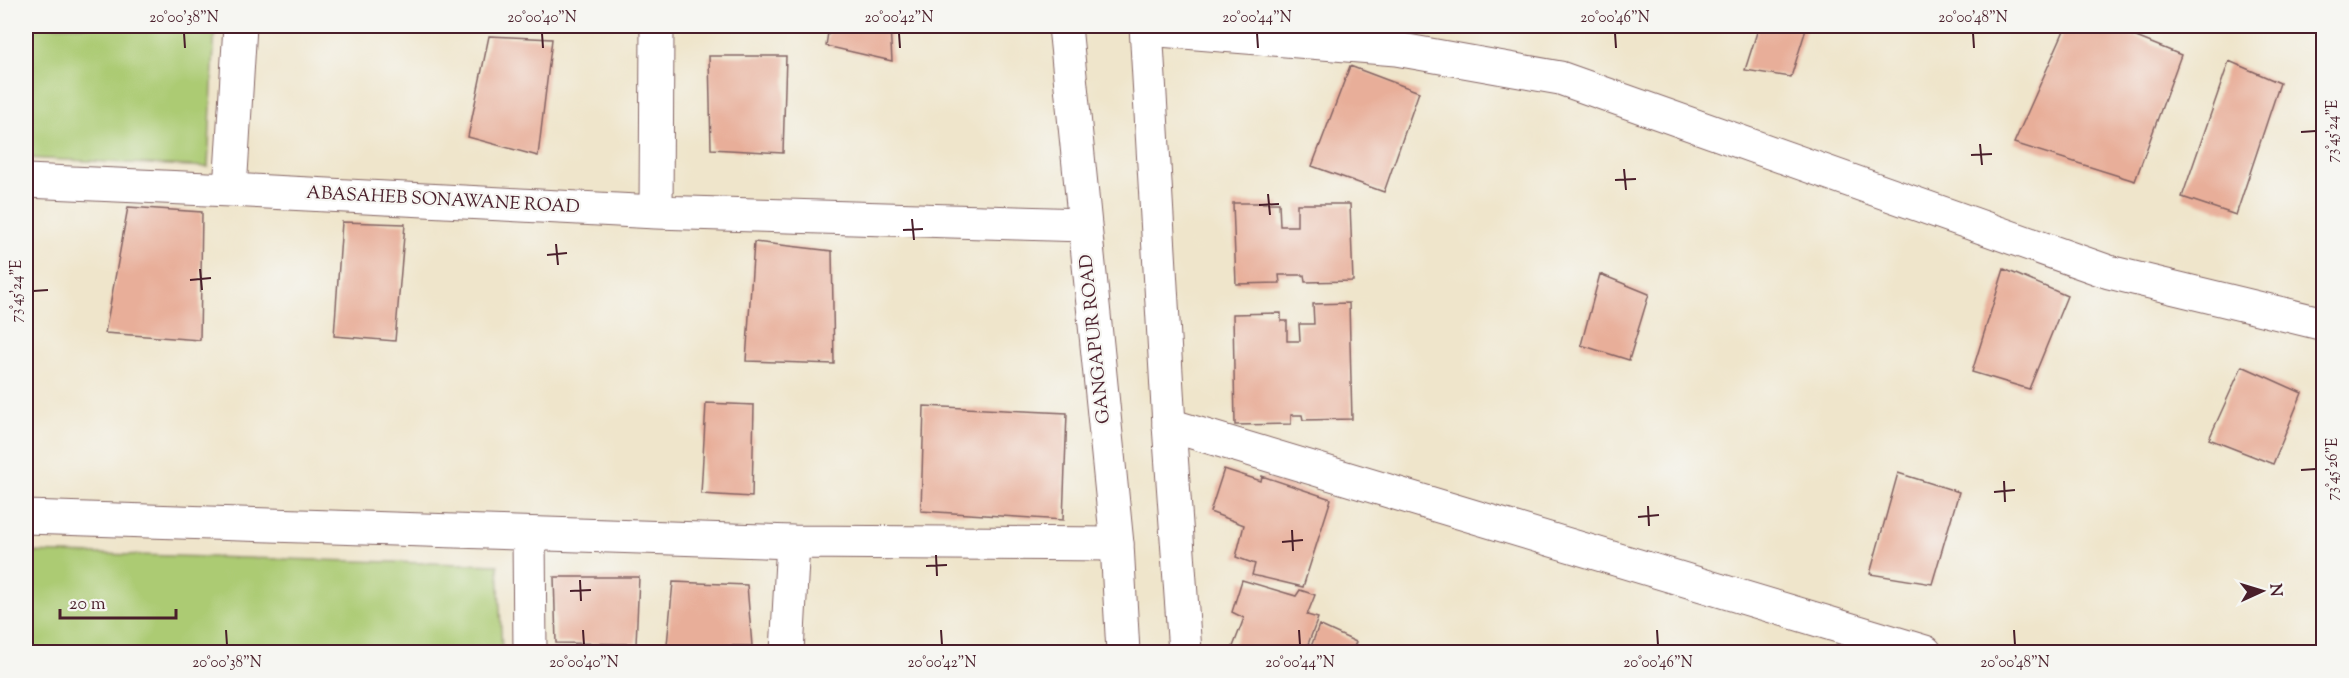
<svg xmlns="http://www.w3.org/2000/svg" width="2349" height="678" font-family="'Sorts Mill Goudy',serif">
<rect width="100%" height="100%" fill="#f6f6f2"/>
<filter id="ink" filterUnits="userSpaceOnUse"><feTurbulence type="fractalNoise" baseFrequency=".0167" numOctaves="2"/><feDisplacementMap in="SourceGraphic" scale="12" xChannelSelector="R" yChannelSelector="G"/><feConvolveMatrix kernelMatrix="1 2 1 2 8 2 1 2 1" color-interpolation-filters="sRGB"/></filter>
<filter id="wash" filterUnits="userSpaceOnUse"><feTurbulence type="fractalNoise" baseFrequency=".008" numOctaves="4" result="noise"/><feDisplacementMap in="SourceGraphic" scale="24" xChannelSelector="R" yChannelSelector="G"/><feGaussianBlur stdDeviation="1.35" result="paint"/><feColorMatrix in="noise" values="0 0 0 0 0 0 0 0 0 0 0 0 0 0 0 0 0 1.4 0 .05"/><feComposite in="paint" operator="in"/></filter>
<g filter="url(#wash)">
<rect width="100%" height="100%" fill="#efe5cb"/>
<path fill="#accb73" stroke="#7b754f" stroke-width="1.5" d="M26 26H215L208 167 26 158Z
M26 552 498 565 502 652H26Z"/>
<g id="blocks">
<path fill="#e8ae99" d="M829 26H890L892 61 826 46Z
M1759 26H1807L1791 77 1745 70Z
M2066 26H2109L2181 55 2135 181 2014 143Z
M489 36 552 39 538 156 468 137Z
M709 56H786L783 153 711 149Z
M2229 61 2280 83 2236 215 2182 197Z
M1350 66 1419 92 1384 192 1312 166Z
M1233 203H1279L1280 226H1297V204H1350L1353 281 1305 282 1304 275H1279L1280 283 1236 284Z
M128 207 202 212 200 340 105 333Z
M342 222 405 224 395 341 334 336Z
M754 242 832 251 834 364 746 361Z
M2004 269 2067 296 2029 389 1972 372Z
M1600 274 1649 294 1629 360 1581 345Z
M1349 303 1352 419 1303 420 1302 415H1291V424L1235 425 1233 314 1281 313V321H1287V341H1300L1299 324H1314L1313 304Z
M2242 366 2302 393 2273 464 2209 439Z
M706 403 754 405 752 497 701 494Z
M924 406 1067 413 1063 520 921 511Z
M1224 469 1261 481 1262 476 1331 499 1303 587 1252 575 1255 564 1236 557 1244 525 1210 512Z
M1898 473 1959 492 1932 584 1870 574Z
M554 577H639L636 644 556 643Z
M1242 580 1296 596 1300 590 1315 595 1307 615 1318 618 1305 652H1231L1244 618 1232 612Z
M673 582 747 585 752 646 667 645Z
M1319 625 1356 642 1352 652H1309Z"/>
</g>
</g>
<g filter="url(#ink)">
<use href="#blocks" fill-opacity="0" stroke="#846463" stroke-width="1.5"/>
<g fill="none" stroke-linecap="round" stroke-linejoin="round">
<g stroke="#846463" stroke-width="35">
<path id="minor" d="M240 26 230 190 656 212 1084 225
M1147 29 1396 49 1560 78 2109 272 2324 324
M26 181 230 190
M656 212 657 26
M1169 425 1925 652
M26 517 793 542 1117 544
M529 534 530 652
M787 652 793 542"/>
</g>
<g stroke="#846463" stroke-width="35">
<path id="primary" d="M1065 26 1117 544 1123 652
M1146 26 1169 425 1185 652"/>
</g>
<use href="#minor" stroke="#fff" stroke-width="33"/>
<use href="#primary" stroke="#fff" stroke-width="33"/>
</g>
</g>
<path fill="none" stroke="#4a1f2b" stroke-width="2" d="M184 33 185 48M542 33 543 48M899 33 900 48M1257 33 1258 48M1615 33 1616 48M1973 33 1974 48M2301 132 2316 131M1980 144 1982 165M1971 155 1992 154M1624 169 1626 190M1615 180 1636 179M1268 194 1270 215M1259 205 1279 204M912 219 914 240M903 230 923 229M556 244 558 265M547 255 567 253M200 269 202 290M190 280 211 278M33 291 48 290M2301 470 2316 469M2004 481 2005 502M1994 492 2015 490M1648 506 1649 526M1638 517 1659 515M1292 530 1293 551M1282 542 1303 540M936 555 937 576M926 566 947 565M580 580 581 601M570 591 591 590M226 630 227 645M583 630 584 645M941 630 942 645M1299 630 1300 645M1657 630 1658 645M2014 630 2015 645"/>
<g text-anchor="middle" dominant-baseline="central" stroke-width="4.5" stroke-linejoin="round" paint-order="stroke">
<g font-size="18" fill="#4a1f2b" stroke="#f6f6f2">
<text transform="translate(443 201) rotate(3)">ABASAHEB SONAWANE ROAD</text>
<text transform="translate(1096 339) rotate(-96)">GANGAPUR ROAD</text>
</g>
</g>
<rect width="2349" height="678" fill="none" stroke="#f6f6f2" stroke-width="66"/>
<g transform="translate(2262 591) rotate(86)" stroke="#f6f6f2" stroke-width="4.5" paint-order="stroke">
<path d="M0-4.5L10 22L0 15L-10 22Z" fill="#4a1f2b"/>
<text y="-9" font-size="16" font-weight="bold" text-anchor="middle" fill="#4a1f2b">N</text>
</g>
<path d="M60 609v9h116v-9" fill="none" stroke="#4a1f2b" stroke-width="3"/>
<text x="69" y="609" font-size="18" fill="#4a1f2b" stroke="#f6f6f2" stroke-width="4.5" paint-order="stroke">20 m</text>
<rect x="33" y="33" width="2283" height="612" fill="none" stroke="#4a1f2b" stroke-width="2"/>
<g font-size="15" text-anchor="middle" fill="#4a1f2b">
<text x="184" y="22">20°00'38"N</text>
<text x="542" y="22">20°00'40"N</text>
<text x="899" y="22">20°00'42"N</text>
<text x="1257" y="22">20°00'44"N</text>
<text x="1615" y="22">20°00'46"N</text>
<text x="1973" y="22">20°00'48"N</text>
<text transform="translate(2332 131) rotate(-90)" y="5">73°45'24"E</text>
<text transform="translate(16 291) rotate(-90)" y="5">73°45'24"E</text>
<text transform="translate(2332 469) rotate(-90)" y="5">73°45'26"E</text>
<text x="227" y="667">20°00'38"N</text>
<text x="584" y="667">20°00'40"N</text>
<text x="942" y="667">20°00'42"N</text>
<text x="1300" y="667">20°00'44"N</text>
<text x="1658" y="667">20°00'46"N</text>
<text x="2015" y="667">20°00'48"N</text>
</g>
</svg>
